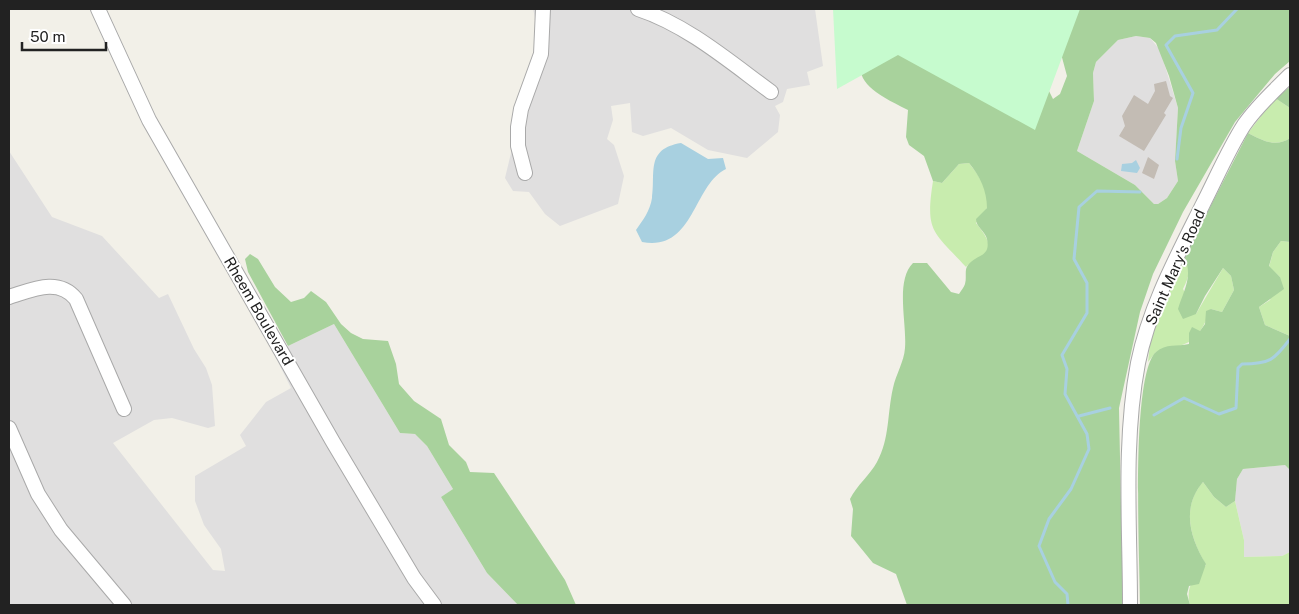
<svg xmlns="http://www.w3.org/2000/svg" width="1299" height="614" font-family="'Public Sans',sans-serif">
<rect width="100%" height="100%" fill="#f2f0e8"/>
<path fill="#e0dfdf" d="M533 9H815L823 66 807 72 810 85 787 89 783 102 775 106 780 115 778 132 747 158 708 150 671 128 643 136 632 132 630 103 611 106 613 120 607 139 614 145 624 176 618 204 560 226 545 214 529 192 513 191 505 178 511 153 513 113 534 51 536 22Z
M1136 36 1150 38 1160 50 1178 108 1175 161 1178 181 1167 198 1158 204H1154L1135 185 1077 151 1094 101 1093 73 1096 62 1118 40Z
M9 151 52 217 102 236 159 298 168 294 194 349 206 368 212 385 215 426 208 428 172 418 154 420 113 443 213 570 225 571 221 549 204 525 195 501V476L246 446 240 435 266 402 291 388 275 356 288 346 334 324 400 433 415 434 427 446 453 489 441 497 487 573 518 605H9Z
M1285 465 1290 470V552L1282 556 1244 557V540L1235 501 1237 479 1243 469Z"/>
<path fill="#c8ecae" d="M1275 98 1290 108V138C1276 148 1261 140 1248 133Z
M969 163C977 173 994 196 986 210 983 215 979 219 976 223 982 231 996 246 984 256 978 261 971 261 966 267 933 231 925 233 933 181L942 183 959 164Z
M1281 241 1290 242V336L1265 325 1259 307 1270 300 1280 277 1269 267 1273 252Z
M1184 258C1191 270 1189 277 1183 289L1196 314 1223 268 1231 276 1234 290 1222 312 1211 309C1197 344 1190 344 1156 352L1148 362 1151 336Z
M1203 482 1214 497 1226 507 1235 501 1244 540V557L1282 556 1290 552V605H1190C1185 586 1194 579 1206 565 1190 538 1181 507 1203 482Z"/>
<path fill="#a8d29c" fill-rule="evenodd" d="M1049 9H1290V61L1275 74 1235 122 1183 212 1153 274 1140 312 1119 408 1123 605H907L896 574 873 563 851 536 853 509 850 499C857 485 870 475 877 462 890 438 887 414 893 388 896 374 904 362 905 348 907 323 895 281 913 263H927L951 292 959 294C961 291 964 287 965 284 967 277 964 270 968 265 977 254 991 257 987 239 985 231 976 227 976 219L987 208C987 191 980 176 969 163L959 164 942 183 933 181 924 156 909 145 906 137 908 110C857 85 853 78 864 21L1044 81 1053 99 1060 94 1067 76ZM1136 36 1150 38 1156 43 1169 76 1178 108 1175 161 1178 181 1167 198 1158 204H1154L1135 185 1077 151 1094 101 1093 73 1096 62 1118 40Z
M1290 87V108L1275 98Z
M1248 133C1261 140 1276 148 1290 138V242L1281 241 1273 252 1269 266 1280 277 1284 289 1259 307 1265 325 1290 336V470L1285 465 1243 469 1237 479 1235 501 1226 507 1214 497 1203 482C1181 508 1190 538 1206 564L1199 584 1189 586 1187 594 1190 605H1140C1140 563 1130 375 1156 352 1166 343 1177 347 1189 344V333L1192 327 1200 331 1205 324 1206 311 1211 309 1222 312 1234 290 1231 276 1223 268 1205 296 1196 314 1183 319 1178 309C1183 292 1194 275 1184 258Z
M250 254 258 259 275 287 291 302 304 298 311 291 326 302 341 324 351 333 363 339 388 341 396 364 399 384 414 401 441 419 449 445 466 462 470 472 494 473 565 580 576 605H518L487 573 441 497 453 489 427 446 415 434 400 433 334 324 288 346 248 272 245 259Z"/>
<path fill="#c6fbce" d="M833 9H1080L1035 130 898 55 837 89Z"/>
<path fill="#a8d0e0" d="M681 143 708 159 723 158 726 169C693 185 694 252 642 242L636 230C643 220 650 211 652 198 656 173 645 149 681 143Z
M1136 160 1140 168 1137 173 1121 171 1122 164 1132 163Z"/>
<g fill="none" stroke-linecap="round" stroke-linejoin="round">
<path stroke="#a8d0e0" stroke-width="3" d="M1177 159 1181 128 1193 93 1166 45 1175 36 1217 30 1237 9
M1154 415 1184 398 1219 414 1236 408 1238 368 1242 364C1270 364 1274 360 1290 339
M1079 416 1110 408
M1068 605 1067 594 1055 582 1039 546 1049 519 1071 489 1089 449 1087 434 1065 394 1067 369 1062 355 1087 313V283L1074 259 1079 207 1097 191 1140 192"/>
</g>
<path fill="#c3bcb4" d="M1166 81 1170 96 1173 98 1164 113 1166 115 1144 151 1119 136 1125 126 1122 116 1134 95 1148 104 1155 91 1154 84Z
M1148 157 1159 165 1154 179 1142 173Z"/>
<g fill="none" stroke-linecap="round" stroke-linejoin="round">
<g stroke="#a9a9a9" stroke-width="16">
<path id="minor" d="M98 9 149 120 333 442 414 578 434 605
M638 9C687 25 730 62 771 92
M525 173 518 146V127L521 109 541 54 543 9
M9 297C32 290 58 277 76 299L124 409
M9 428 38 494 61 530 124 605
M1130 605C1130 525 1123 442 1138 363 1149 308 1177 256 1202 206 1216 179 1228 150 1244 125 1257 106 1274 91 1290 75"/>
</g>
<use href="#minor" stroke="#fff" stroke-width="14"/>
</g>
<g text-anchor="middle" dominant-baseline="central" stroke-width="4" stroke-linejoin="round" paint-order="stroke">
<g font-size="15" fill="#222" stroke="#fff">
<text transform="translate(1175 267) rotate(-66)">Saint Mary's Road</text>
<text transform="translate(259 311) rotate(60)">Rheem Boulevard</text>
</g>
</g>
<rect width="1299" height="614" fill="none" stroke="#222222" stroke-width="20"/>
<path d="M22 42v8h84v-8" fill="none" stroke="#222222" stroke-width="2.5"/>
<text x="30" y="42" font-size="15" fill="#222222" stroke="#ffffff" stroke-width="4" paint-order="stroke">50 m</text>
</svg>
